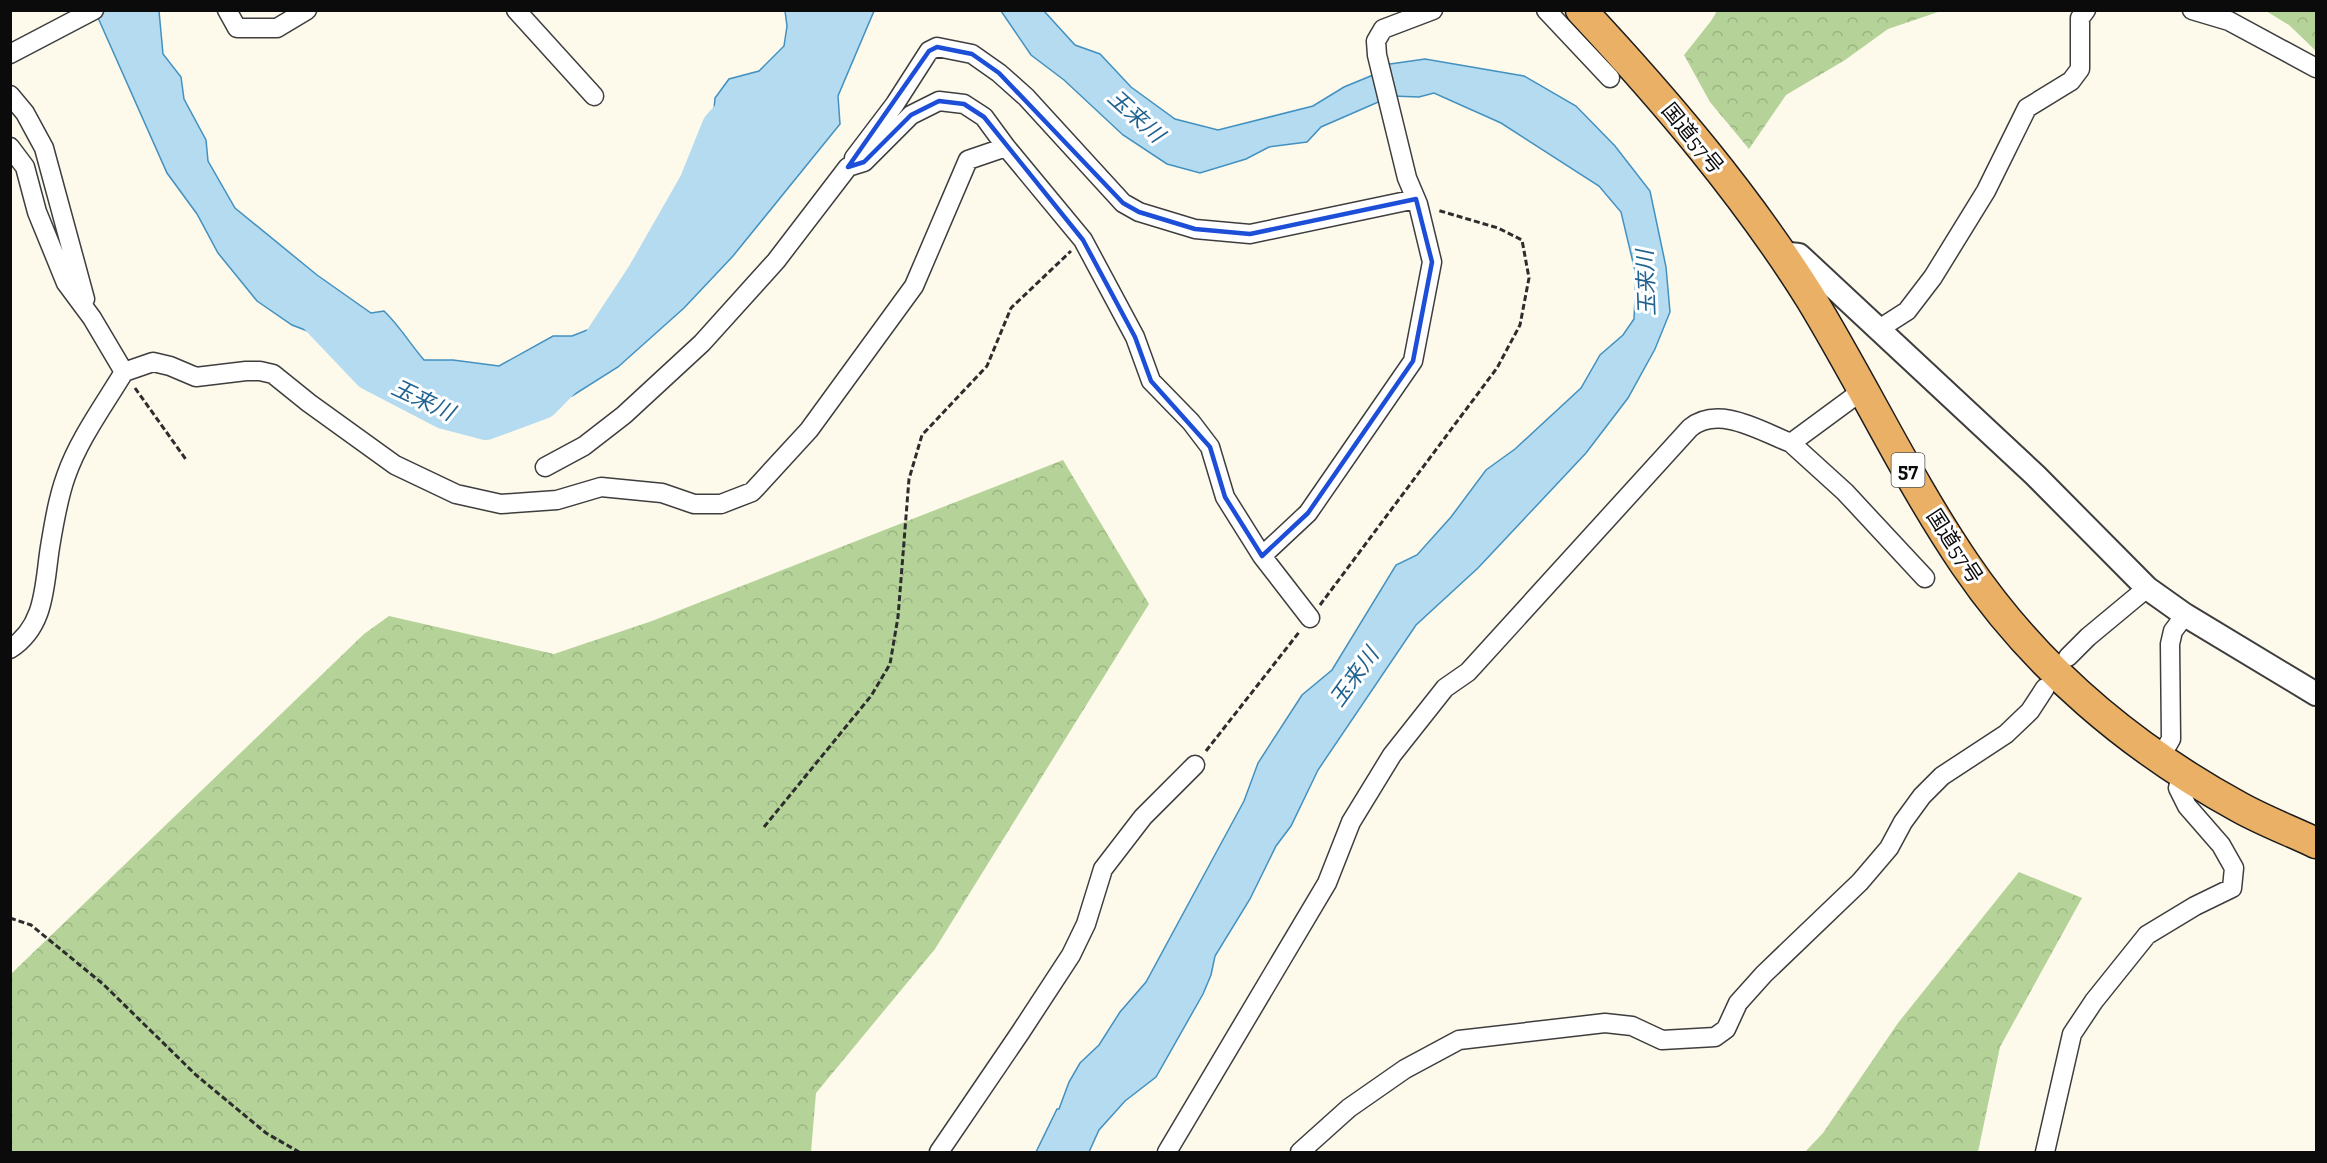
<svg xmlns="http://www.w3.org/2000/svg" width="2327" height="1163" font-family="'Zilla Slab','Noto Sans JP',serif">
<defs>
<pattern id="forest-crowns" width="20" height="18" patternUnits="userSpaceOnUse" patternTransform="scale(1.5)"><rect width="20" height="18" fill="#b5d399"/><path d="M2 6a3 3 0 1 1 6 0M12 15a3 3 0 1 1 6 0" fill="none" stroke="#9ab482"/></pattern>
</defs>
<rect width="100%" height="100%" fill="#fdf9eb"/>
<path fill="url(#forest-crowns)" d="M1717 11V10L1941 11 1888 29 1845 60 1786 95 1749 149 1710 102 1684 55 1711 21Z
M2266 11H2316V51L2289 25Z
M1063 460 1149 604 935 949 816 1093 811 1152H11V974L364 634 389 616 554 654 652 621Z
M2019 872 2082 898 2000 1047 1978 1152H1805L1823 1133 1898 1023Z"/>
<path fill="#b4dbf0" stroke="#4291c0" stroke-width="1.5" d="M95 11H159L163 54 181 77 184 99 206 140 208 161 235 208 317 275 371 313 384 311C399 325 410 344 424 360H453L499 366 553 336H572L595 327 627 305 648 284 647 254 663 224 696 193 707 159 730 136 713 121 715 98 729 79 759 71 784 46 787 26 785 11H874L838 96 840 124 733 256 684 308 618 367 572 396 536 402 523 397 488 409 447 410 436 394 393 383 365 353 292 325 257 301 218 253 197 214 167 173Z
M1001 11H1044L1075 45 1100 54 1131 87 1175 119 1218 130 1313 106 1344 87 1373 75 1383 65 1425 59 1524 76 1576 106 1615 146 1650 191 1666 267 1670 312 1655 349 1628 398 1586 453 1478 568 1416 625 1318 770 1291 826 1276 846 1250 899 1215 956 1211 975 1203 994 1156 1077 1125 1101 1099 1130 1089 1152H1036L1057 1109H1059L1069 1082 1080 1063 1099 1045 1120 1012 1146 982 1244 801 1258 763 1302 695 1332 670 1396 565 1417 555 1451 517 1486 470 1515 449 1581 388 1600 355 1623 335 1634 319 1636 275 1621 212 1599 186 1501 123 1434 93 1419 97 1392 96 1321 127 1307 142 1269 147 1246 159 1200 173 1167 164 1123 135 1064 80 1031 55Z"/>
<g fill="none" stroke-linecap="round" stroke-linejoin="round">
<path stroke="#b4dbf0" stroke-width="32" d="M310 312 369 374 444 413 486 424 543 403 589 356 643 274 695 183 718 126 746 95"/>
<g stroke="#3e3e3e" stroke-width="21">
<path id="minor" d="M227 10 237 28H277L307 10
M516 10 594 96
M1546 10 1610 78
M2192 10 2229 21 2316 68
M10 54 94 10
M10 95 25 113 44 148 85 299
M10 147 25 167 37 212 66 283 92 318 124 372
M854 158 895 104 929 51 937 47 972 54 999 73 1026 97 1123 203 1139 212 1195 229 1250 234 1416 199
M1879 329 1907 311 1933 277 1986 191 2027 108 2071 81 2080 69V18L2086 10
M1863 390 1791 443 1845 492 1925 578
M545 467 584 446 624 415 702 343 776 261 848 167 864 162 911 115 939 101 964 104 984 117 1006 147 1083 240 1135 337 1151 381 1191 422 1210 447 1225 497 1262 556 1310 618
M1262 556 1308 513 1413 361 1432 262 1418 204 1407 178 1377 55 1376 41 1383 29 1433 10
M10 649C46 626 44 585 50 547 54 523 58 498 66 476 79 439 104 405 124 372L153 362 170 366 196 377 246 371H260L273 374 309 403 395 465 456 494 501 504 557 500 601 487 662 493 694 504H721L752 492 809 430 914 286 968 160 1006 147
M2068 657 2088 637 2147 588
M2160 758 2171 739 2170 644 2173 631 2185 615
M939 1152 1020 1033 1071 955 1086 924 1103 869 1143 817 1195 765
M1167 1152 1327 883 1351 822 1392 755 1445 688 1468 672 1690 428C1719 404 1762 432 1791 443
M1300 1152 1349 1108 1405 1069 1459 1040 1605 1023 1632 1026 1662 1040 1715 1037 1726 1029 1738 1003 1764 974 1860 882 1889 848 1903 822 1922 796 1942 776 2006 734 2030 711 2045 688
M2045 1152 2072 1034 2094 1001 2147 935 2195 906 2232 888 2234 868 2221 845 2187 806 2178 788 2182 773"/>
</g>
<g stroke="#3e3e3e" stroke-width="26">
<path id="tertiary" d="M1780 253 1799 255 2035 475 2147 588 2185 615 2316 694"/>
</g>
<g stroke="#1c1c1c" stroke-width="33">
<path id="trunk" d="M1581 10C1665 100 1746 195 1811 299 1864 386 1908 480 1965 564 2035 667 2131 748 2239 807 2264 821 2291 831 2316 843"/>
</g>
<path stroke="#2d2d2d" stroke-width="3" stroke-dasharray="6 3" stroke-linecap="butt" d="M135 388 187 461
M1320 605 1497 368 1520 325 1529 278 1522 240 1498 228 1437 210
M1206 751 1300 631
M764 827 871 696 890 664 898 617 909 479 922 435 987 366 1011 308 1071 251
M10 918 31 925 103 984 196 1075 266 1133 299 1152"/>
<use href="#minor" stroke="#fff" stroke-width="18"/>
<use href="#tertiary" stroke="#fff" stroke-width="22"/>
<use href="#trunk" stroke="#eab166" stroke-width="30"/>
</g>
<path fill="none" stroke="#1d4ed8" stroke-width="4.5" stroke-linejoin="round" d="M937 47 972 54 999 73 1123 203 1139 212 1195 229 1250 234 1416 199 1432 262 1413 361 1308 513 1262 556 1225 497 1210 447 1151 381 1135 337 1083 240 984 117 964 104 939 101 911 115 864 162 848 167 929 51Z"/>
<g text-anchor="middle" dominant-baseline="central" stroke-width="6" stroke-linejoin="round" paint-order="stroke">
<rect fill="#fff" stroke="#545454" stroke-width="1.5" x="1891.5" y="453" width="33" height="34" rx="4.5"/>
<g font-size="20" font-weight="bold" fill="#0b0b0b">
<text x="1908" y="470">57</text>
</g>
<g font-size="21" fill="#0b0b0b" stroke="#fff">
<text transform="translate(1693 138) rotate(51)">国道57号</text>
<text transform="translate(1955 546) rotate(57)">国道57号</text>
</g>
<g font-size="22" font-style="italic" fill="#206391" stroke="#fff">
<text transform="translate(1136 116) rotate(42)">玉来川</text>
<text transform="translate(1646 283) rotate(-92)">玉来川</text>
<text transform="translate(423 400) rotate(25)">玉来川</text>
<text transform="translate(1354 677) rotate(-54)">玉来川</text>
</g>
</g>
<rect width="2327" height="1163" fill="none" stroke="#0b0b0b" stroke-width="24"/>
</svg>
